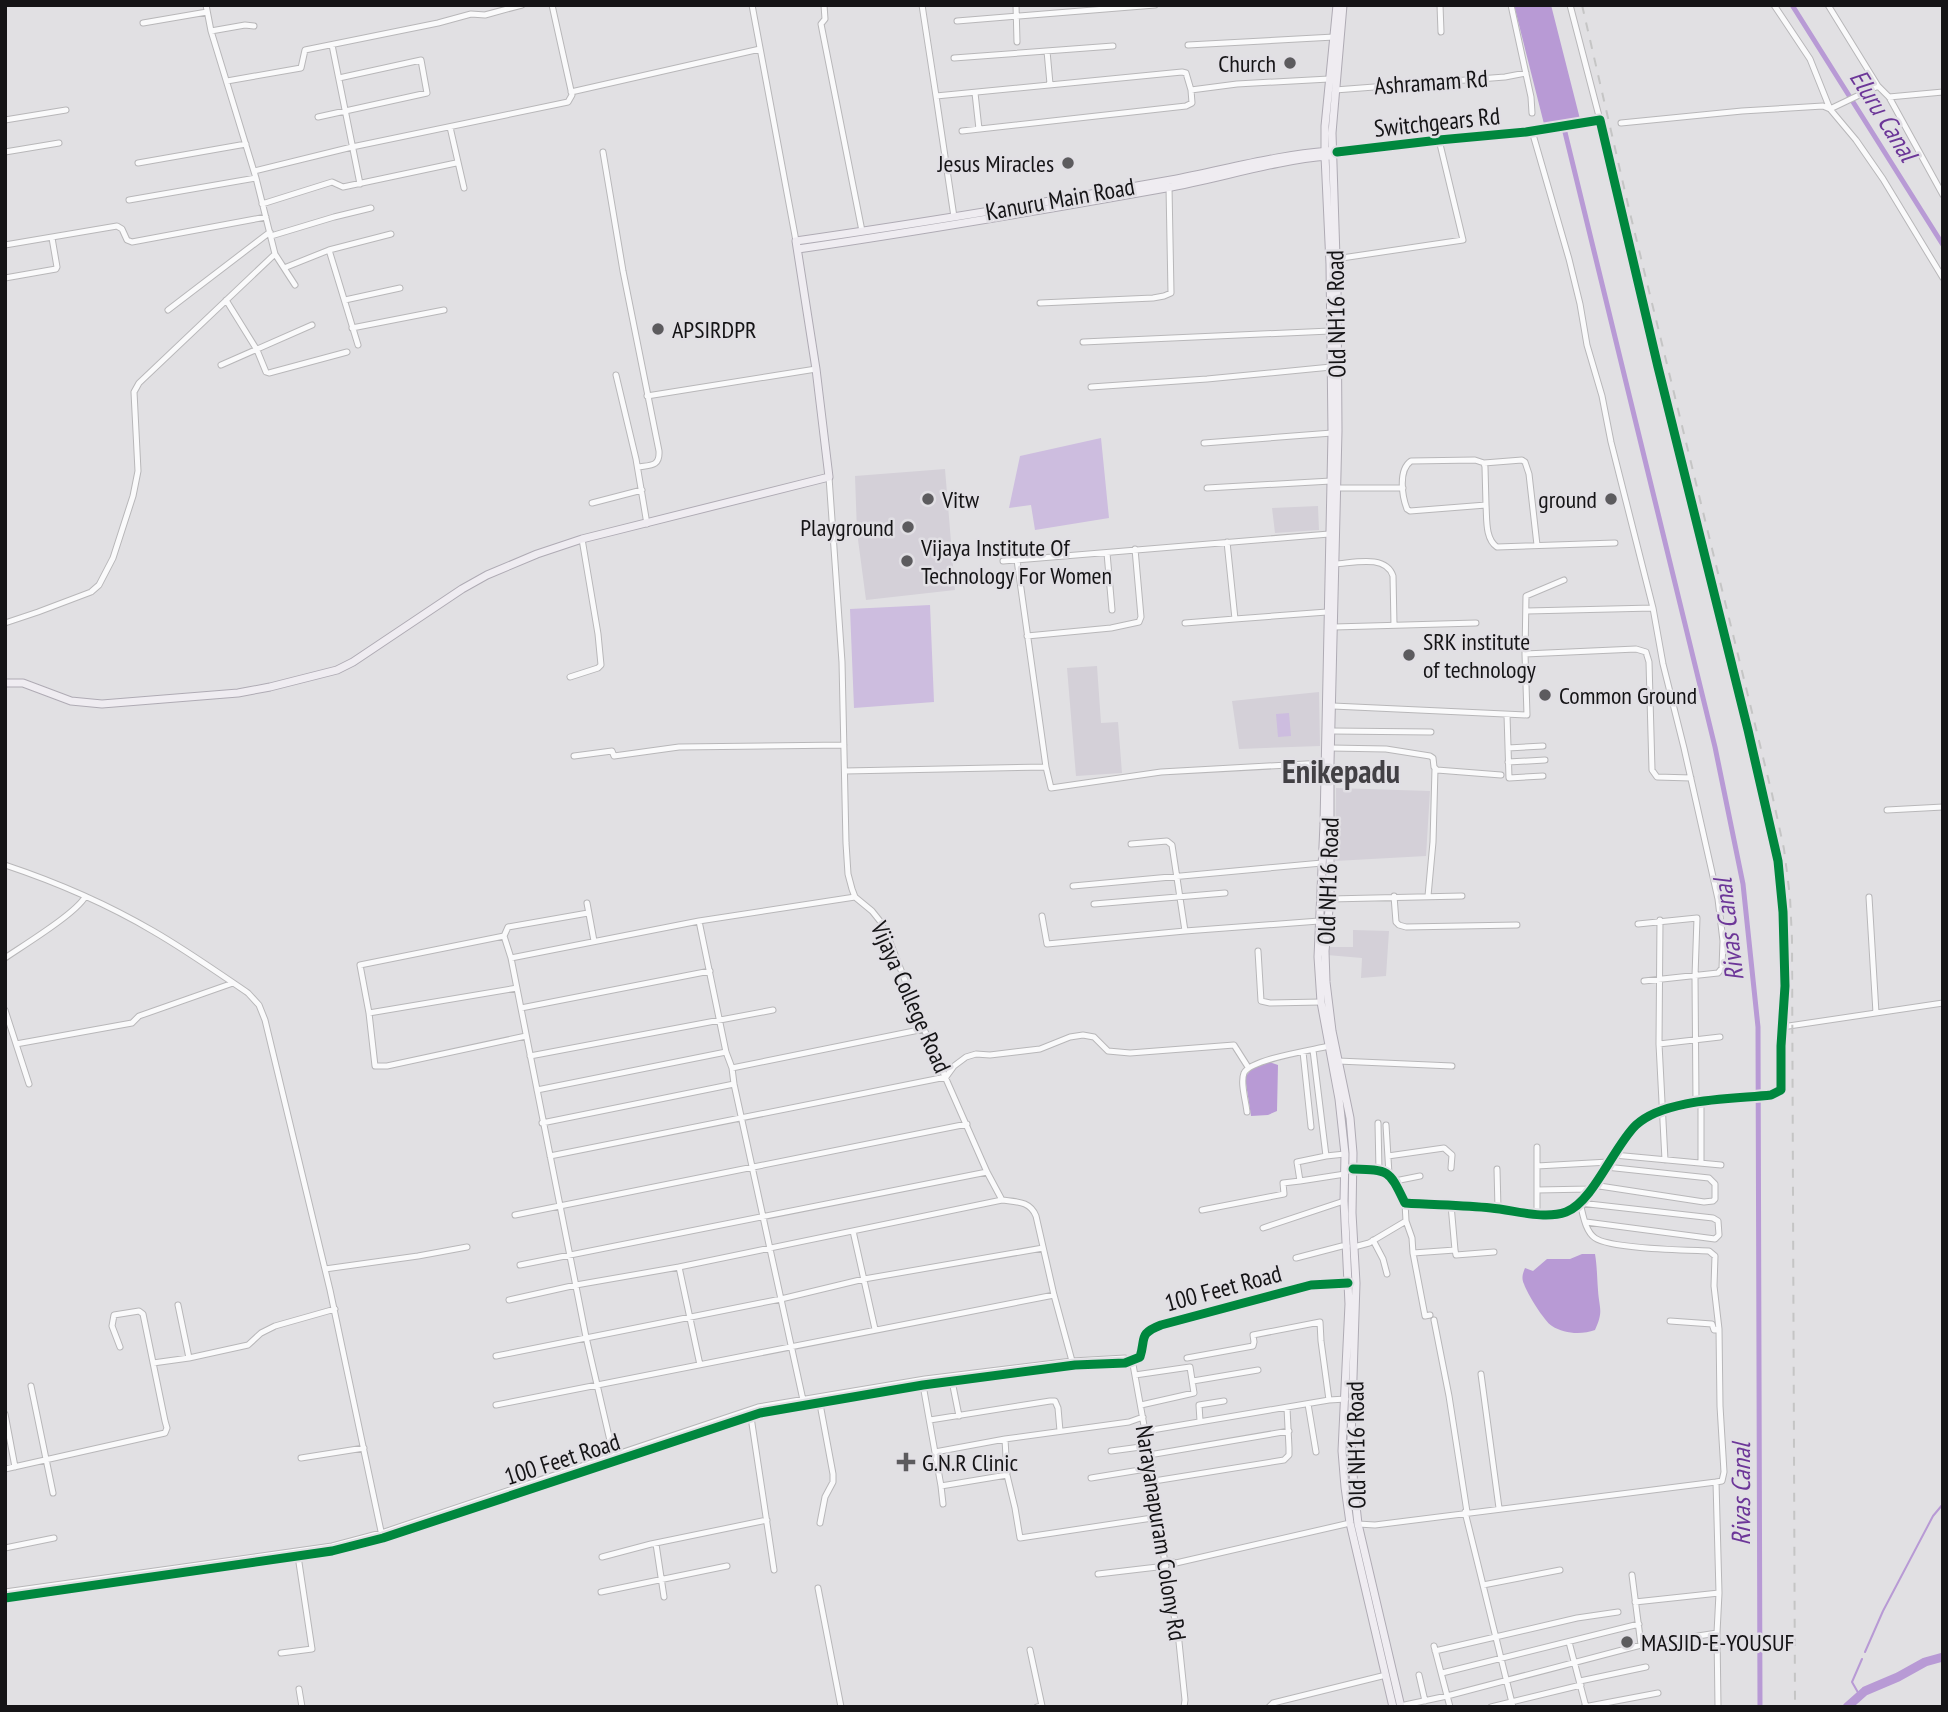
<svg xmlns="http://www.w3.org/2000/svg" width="1948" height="1712" font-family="'PT Sans Narrow',sans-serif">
<rect width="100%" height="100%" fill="#e1e0e3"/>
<path fill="#d4d0d8" d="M945 469 955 590 866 600 857 532 855 476Z
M1318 506 1319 530 1275 533 1272 508Z
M1097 666 1101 723 1118 722 1122 773 1076 776 1067 668Z
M1319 692 1320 746 1239 749 1232 701Z
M1336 788 1430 791 1426 856 1335 861Z
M1353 930 1389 931 1386 976 1361 978 1362 958 1327 955 1328 947H1353Z"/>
<path fill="#cdbddf" d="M1101 438 1109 518 1035 530 1031 505 1009 508 1020 456Z
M930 605 934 702 854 708 850 609Z
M1289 713 1291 736 1278 737 1276 714Z"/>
<path fill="#b89ad5" d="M1514 5H1551L1580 119 1544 124Z
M1269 1062 1278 1065 1277 1111 1268 1115 1251 1116 1245 1077 1252 1069Z
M1582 1254H1595C1597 1266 1597 1277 1598 1290 1599 1308 1604 1311 1595 1330 1582 1335 1564 1334 1552 1326 1544 1321 1527 1293 1524 1284 1521 1278 1523 1273 1525 1268L1533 1271 1547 1259H1570Z"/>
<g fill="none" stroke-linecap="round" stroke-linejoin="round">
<path stroke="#b89ad5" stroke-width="2" d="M1865 1652 1883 1611 1933 1516 1943 1504
M1860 1696 1852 1682 1862 1659"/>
<path stroke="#b89ad5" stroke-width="5" d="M1792 5 1943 245
M1563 124 1715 747 1743 884 1758 1027 1760 1707"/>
<path stroke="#b89ad5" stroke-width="9" d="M1847 1707 1865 1691 1898 1677 1925 1662 1943 1657"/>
<g stroke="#b8b7b9" stroke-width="7">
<path id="minor" d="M752 5 796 241
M824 5 825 19 821 24 862 231
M922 5 936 96
M1016 5 1017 42
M1440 5 1441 32
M1511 5 1531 97 1532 113
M1570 5 1600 120
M1774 5 1810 59 1830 109 1856 140 1883 179 1943 278
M957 21 1155 5
M143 23 207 12
M211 31 245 25 254 26
M332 45 360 184
M1188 45 1334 37
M1047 51 1050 84
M954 58 1113 46
M227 81 301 68 305 50 438 23 471 14 485 15 522 5
M1878 86 1889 97 1943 195
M1335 90 1505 77 1526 73
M571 92 760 49
M975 93 979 129
M1889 97 1943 92
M318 117 427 93 421 60 339 78
M5 120 66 110
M1621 123 1742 111 1823 106 1830 109 1878 86 1828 5
M962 131 1186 106 1192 103 1191 90
M1532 131 1569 259 1580 304 1587 345 1602 396 1611 442 1653 608 1663 664 1684 748 1718 899 1723 941 1722 968 1718 973 1644 981
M5 152 59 143
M603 152 623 271 659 451C660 467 650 465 638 467
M1337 152 1439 140 1526 132 1600 120 1658 367 1748 730 1778 861 1783 912 1785 986 1781 1046V1090L1771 1095C1734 1099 1665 1098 1636 1125 1614 1146 1593 1202 1566 1212 1544 1220 1514 1210 1491 1208 1463 1205 1434 1205 1405 1203 1389 1170 1390 1170 1353 1169
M458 162 464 188
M138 163 246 144
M254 171 352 147 568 102 572 95 552 5
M129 200 256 178
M262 204 332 182 343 187 456 163 458 162 450 127
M954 217 936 96 1182 72 1186 73 1191 90 1237 84 1329 79
M271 236 334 217 371 208
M5 245 117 226 122 229 127 240 132 242 266 217
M329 250 391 234
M275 254 284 268 329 250 358 345
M1335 259 1463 240 1439 140
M284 268 295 285
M5 278 56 269 57 267 52 238
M226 300 257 350 266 372 269 373 347 352
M345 300 400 288
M1040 303 1153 298 1164 296 1171 293 1169 187
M168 310 270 232
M352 328 444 310
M1083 342 1330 331
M221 365 312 325
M616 375 636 459 647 524
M1091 387 1207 379 1331 367
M647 396 816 369
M1204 443 1332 433
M1484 463 1485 467 1486 505 1410 511 1407 509C1402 496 1398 470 1411 461L1475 460 1484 463 1522 460 1525 462 1529 474 1537 545
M829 477 842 662 846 843 848 874 852 889 855 897 872 911 880 921 890 942 924 1029 987 1172 1002 1200C1017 1202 1030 1201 1036 1216L1054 1295 1072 1361
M1207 488 1331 481
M1336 488H1403
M592 503 642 490
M1486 505C1487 519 1485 539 1497 547L1615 543
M1227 542 1235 619 1327 612
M1107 553 1112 610
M1017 560 1046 767
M1003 561 1329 534
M1335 564C1353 563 1386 554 1393 576L1394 625
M1527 611 1653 608
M5 623 38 612 91 592 99 585 113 558 133 496 138 471 134 392 139 383 275 254 256 178 211 31 206 5
M1185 623 1235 619
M1334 627 1476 623
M1027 636 1111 628 1139 622 1141 617 1135 549
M1525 654 1636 649 1646 652 1649 662 1652 770 1657 777 1691 778
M570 677 598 668 601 665 598 634 582 539
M1333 706 1527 715 1525 654 1526 596 1564 580
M1507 715 1509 778 1543 776
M1332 731 1431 732
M1331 748 1386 749 1430 756 1433 758 1434 767 1437 770 1501 775
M1508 748 1543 746
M574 756 612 751 614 756 679 747 844 745
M1508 762 1545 760
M845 771 1046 767 1051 788 1161 772 1324 763
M1887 810 1943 807
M1131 844 1167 841 1172 845 1185 931
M5 865C56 882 107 904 153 931 186 950 217 972 248 993L259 1005 265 1020 330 1290 382 1536
M1073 886 1322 863
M1394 896 1396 922 1399 925 1406 927 1517 925
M1428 896 1433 842 1435 769
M1869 897 1876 1013
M1330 899 1462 896
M587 903 594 941
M1094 904 1225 893
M588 913 508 927 504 936 511 958 586 1337 611 1445 616 1456
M1042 916 1047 944 1185 931 1319 921
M1660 920 1659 1044 1665 1160
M699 921 855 897
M1638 924 1697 918 1695 976 1696 1102
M504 936 360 965 369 1013 375 1066H387L526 1036
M1258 951 1261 1001 1270 1003 1321 1002
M5 958C24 945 75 914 85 897
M511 958 699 921 726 1052 732 1068 734 1084 803 1400
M521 1008 710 971
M5 1010 29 1084
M369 1013 517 988
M1782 1027 1943 1003
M16 1044 132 1023 139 1016 233 983
M1659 1044 1720 1037
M1313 1050 1326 1156 1297 1162 1300 1181 1345 1174
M1303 1052 1311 1127
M530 1056 773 1010
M1338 1061 1452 1066
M732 1068 924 1029
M537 1090 726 1052
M1701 1101V1163
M1247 1112C1246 1101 1240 1083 1244 1073 1251 1059 1313 1050 1329 1046
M542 1123 734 1084
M1378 1123 1379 1171
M1386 1125 1389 1174
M1614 1155 1721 1165
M550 1156 946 1077 954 1066 966 1057 976 1054 990 1055 1040 1049 1070 1037 1083 1035 1094 1037 1108 1051 1130 1053 1234 1045 1248 1067
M1326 1156 1345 1154
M1388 1156 1444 1148 1452 1155 1451 1168
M1537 1166 1609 1162
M1497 1169 1498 1209
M1395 1181 1420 1176
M1593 1185 1704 1202 1713 1201 1715 1199V1184L1709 1178 1606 1167
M1537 1190 1590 1189
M1405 1203 1406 1221 1412 1238 1413 1253 1425 1316 1430 1315
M1451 1205 1455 1250
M1202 1210 1284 1194 1283 1183 1300 1181
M1537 1213V1147
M515 1215 967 1124
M1586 1222 1715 1239 1719 1235 1718 1221 1713 1218 1580 1203C1583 1214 1585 1231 1595 1238 1611 1249 1686 1250 1709 1251L1715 1256 1714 1286 1719 1329 1720 1406 1724 1472 1722 1481 1716 1482
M1263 1228 1344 1201
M853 1231 875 1329
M1373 1240 1383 1259 1387 1274
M1354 1247 1369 1243 1406 1221
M1413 1253 1455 1250 1456 1255 1494 1252
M1296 1258 1342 1246H1347
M520 1265 987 1172
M679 1267 700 1365
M325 1269 418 1256 467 1247
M509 1300 576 1285 679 1267 1002 1200
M178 1305 189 1358
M1434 1320 1449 1396 1467 1512
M1670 1321 1712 1324 1714 1330 1719 1329
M496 1356 781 1299 864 1279 1043 1248
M1187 1358 1253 1346 1254 1342 1253 1335 1320 1322 1321 1341 1329 1400
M1132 1359 1154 1481 1166 1572 1179 1642 1185 1700 1184 1707
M153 1363 189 1358 248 1345 261 1333 275 1326 335 1309
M1481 1374 1499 1508
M1135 1375 1190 1367 1194 1393 1141 1405
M952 1381 959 1416
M1193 1381 1258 1370
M923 1385 941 1486 1007 1475
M31 1386 53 1493
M820 1404 833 1474V1482L825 1497 820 1523
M1308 1404 1316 1452
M496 1405 1054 1295
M5 1414 15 1467
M751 1417 774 1570
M930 1420 1050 1401H1055L1058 1408 1060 1431
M1200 1421 1199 1405 1224 1401
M1146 1431 1329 1400 1346 1399
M1005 1439 1007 1475 1015 1508 1020 1538 1159 1517
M1111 1451 1148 1446
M935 1452 1005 1439 1129 1422 1143 1417
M1149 1455 1289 1431
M301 1458 364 1448
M5 1469 165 1433 167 1428 165 1421 143 1314 139 1311 114 1315 112 1326 120 1347
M1091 1478 1152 1468
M1154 1481 1284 1460 1289 1455V1448L1287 1408
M941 1486 943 1504
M1465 1512 1483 1585
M1358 1524 1375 1525 1716 1482 1719 1593 1717 1633 1718 1707
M656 1544 664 1597
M5 1548 54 1538
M602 1557 651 1544 767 1520
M1165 1560 1176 1563 1350 1523
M1098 1574 1166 1566
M1632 1575 1641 1645
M818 1588 841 1707
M5 1592 332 1546 381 1533 758 1407 925 1379 1072 1361 1125 1358 1130 1360
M601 1592 727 1566
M5 1598 332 1551 383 1538 760 1413 923 1385 1075 1365 1125 1363 1140 1357C1146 1338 1138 1334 1161 1325L1311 1285 1348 1283
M1635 1602 1719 1593
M1569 1642 1586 1707
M1434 1646 1450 1707
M1030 1650 1042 1706 1037 1707
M1435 1651 1577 1618 1618 1612
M281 1653 312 1649 298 1556
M1442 1673 1639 1624
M1419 1675 1425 1701
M1580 1681 1646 1667
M299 1689 302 1707
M1400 1706 1447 1696 1641 1645 1717 1633
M1269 1707 1273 1703 1386 1675
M1491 1707 1581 1685
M1513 1707 1483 1585 1560 1570
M1584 1707 1658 1693"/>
</g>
<g stroke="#afabb4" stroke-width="9">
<path id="major" d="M1337 5 1325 126V156L1330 264 1332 433 1324 824 1318 957 1321 1002 1339 1099 1345 1154 1344 1201 1349 1304 1342 1451 1345 1487 1350 1523 1393 1707
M1343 5 1332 133 1337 289 1338 431 1330 763V899L1325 951 1326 982 1332 1031 1350 1118 1353 1153 1352 1213 1356 1283 1351 1440 1354 1488 1358 1524 1401 1707
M798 249C921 231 1043 210 1166 188 1218 179 1275 160 1328 156
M5 683H23L71 701 102 704 238 693 270 687 337 670 353 662 462 589 487 575 537 554 582 539 829 477 816 369 796 241C922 223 1047 202 1171 180 1224 170 1276 155 1329 151"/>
</g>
<use href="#minor" stroke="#fafafb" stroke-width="5"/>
<use href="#major" stroke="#efecf1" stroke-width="7"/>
<path stroke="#c5c5c5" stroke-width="2" stroke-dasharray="9 9" stroke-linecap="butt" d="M1582 5 1629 209 1772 794 1784 849 1790 897 1792 939 1795 1707"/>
<g stroke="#e1dfe4" stroke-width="13">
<path id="cycleway" d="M1337 152 1439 140 1526 132 1600 120 1658 367 1748 730 1778 861 1783 912 1785 986 1781 1046V1090L1771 1095C1734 1099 1665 1098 1636 1125 1614 1146 1593 1202 1566 1212 1544 1220 1514 1210 1491 1208 1463 1205 1434 1205 1405 1203 1389 1170 1390 1170 1353 1169
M5 1598 332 1551 383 1538 760 1413 923 1385 1075 1365 1125 1363 1140 1357C1146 1338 1138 1334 1161 1325L1311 1285 1348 1283"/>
</g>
<use href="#cycleway" stroke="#00873e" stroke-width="9"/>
</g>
<g fill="#5c5b5e" stroke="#e1dfe4" stroke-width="2.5">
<circle cx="1290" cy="63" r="7"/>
<circle cx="1068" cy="163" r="7"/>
<circle cx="658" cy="329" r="7"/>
<circle cx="928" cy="499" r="7"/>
<circle cx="1611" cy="499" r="7"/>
<circle cx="908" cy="527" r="7"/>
<circle cx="907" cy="561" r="7"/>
<circle cx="1409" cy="655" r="7"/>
<circle cx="1545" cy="695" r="7"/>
<path d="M902.5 1451.5h7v7h7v7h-7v7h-7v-7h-7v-7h7z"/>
<circle cx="1627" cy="1642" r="7"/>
</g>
<g text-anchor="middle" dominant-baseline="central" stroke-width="5" stroke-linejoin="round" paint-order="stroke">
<g font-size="24" fill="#151416" stroke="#e1dfe4" text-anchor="start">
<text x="1276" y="63" text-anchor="end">Church</text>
<text x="1054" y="163" text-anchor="end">Jesus Miracles</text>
<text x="672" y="329">APSIRDPR</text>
<text x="942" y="499">Vitw</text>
<text x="1597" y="499" text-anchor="end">ground</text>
<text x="894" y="527" text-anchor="end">Playground</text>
<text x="921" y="547">Vijaya Institute Of<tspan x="921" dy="28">Technology For Women</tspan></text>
<text x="1423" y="641">SRK institute<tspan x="1423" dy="28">of technology</tspan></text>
<text x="1559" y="695">Common Ground</text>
<text x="922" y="1462">G.N.R Clinic</text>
<text x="1641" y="1642">MASJID-E-YOUSUF</text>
</g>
<g font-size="24" fill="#151416" stroke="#e1dfe4">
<text transform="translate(1431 82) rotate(-4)">Ashramam Rd</text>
<text transform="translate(1437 122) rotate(-6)">Switchgears Rd</text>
<text transform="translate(1060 199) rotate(-10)">Kanuru Main Road</text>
<text transform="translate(1336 314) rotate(-91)">Old NH16 Road</text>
<text transform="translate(1328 881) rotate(-88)">Old NH16 Road</text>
<text transform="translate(911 997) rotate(66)">Vijaya College Road</text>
<text transform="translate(1223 1288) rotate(-15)">100 Feet Road</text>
<text transform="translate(1356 1445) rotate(-91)">Old NH16 Road</text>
<text transform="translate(562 1459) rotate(-18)">100 Feet Road</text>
<text transform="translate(1161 1533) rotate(81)">Narayanapuram Colony Rd</text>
</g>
<g font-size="26" font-style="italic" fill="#6c3698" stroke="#e1dfe4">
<text transform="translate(1884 115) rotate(58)">Eluru Canal</text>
<text transform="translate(1728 930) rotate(-97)">Rivas Canal</text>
<text transform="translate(1740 1494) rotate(-90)">Rivas Canal</text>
</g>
<g font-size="32" font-weight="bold" fill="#424044" stroke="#e1dfe4">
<text x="1341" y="771">Enikepadu</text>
</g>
</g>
<rect width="1948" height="1712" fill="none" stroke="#151416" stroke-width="14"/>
</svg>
